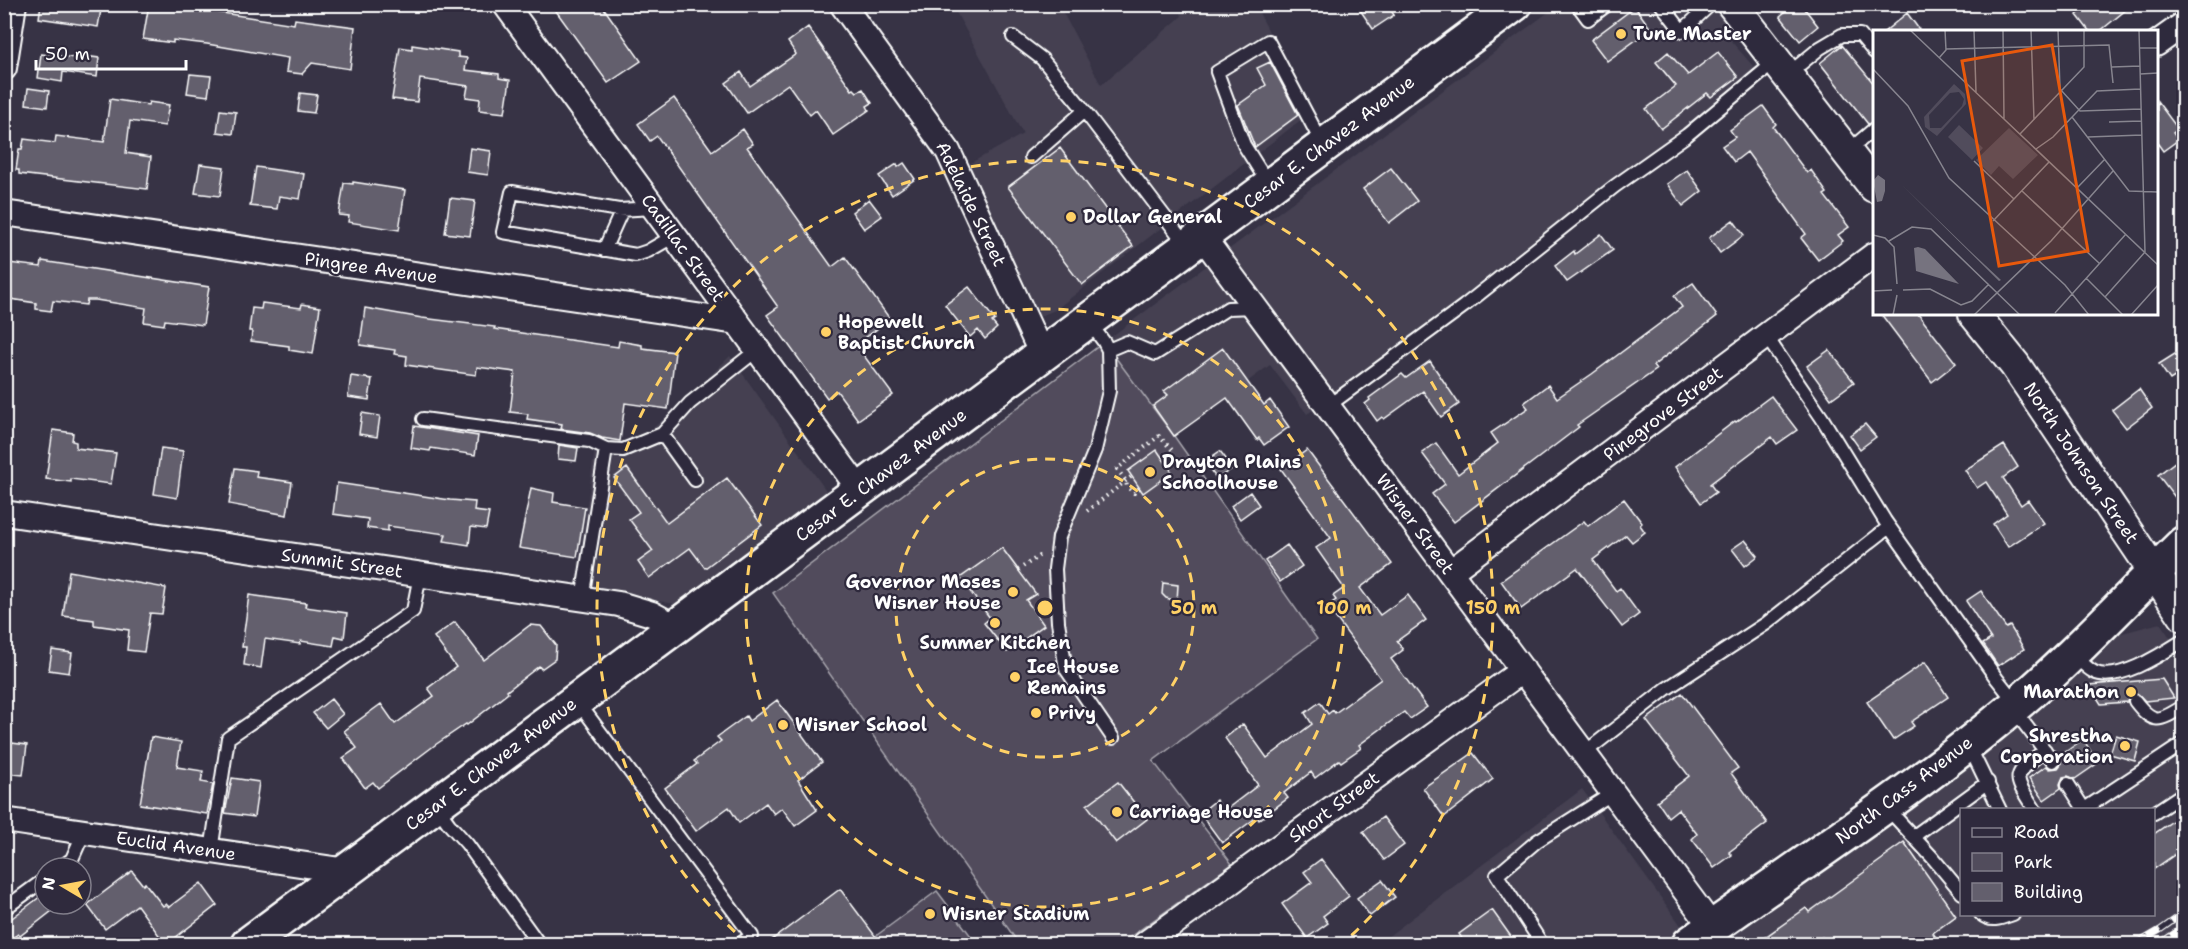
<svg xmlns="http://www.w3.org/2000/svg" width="2188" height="949" font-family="'Shantell Sans',sans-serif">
<rect width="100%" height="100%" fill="#373345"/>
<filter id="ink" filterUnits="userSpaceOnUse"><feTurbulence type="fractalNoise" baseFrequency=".0167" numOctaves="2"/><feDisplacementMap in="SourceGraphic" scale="12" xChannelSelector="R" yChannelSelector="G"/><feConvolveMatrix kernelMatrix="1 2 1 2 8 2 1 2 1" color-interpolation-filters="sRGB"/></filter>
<g filter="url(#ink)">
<path fill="#444051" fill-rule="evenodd" d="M952 5H1059L1101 85 1182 16 1178 5H1255L1311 112 1055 310 1038 317 969 164 1023 134Z
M1558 5H1762L1731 41 1760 74 1342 391 1307 414 1270 365 1174 436 1104 342Z
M730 356 830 496 681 605 575 587 596 442 619 445 640 438 680 406Z
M2160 623 2183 656V944H1722L1935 792 2047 704 2115 635ZM1962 810H2154V914H1962Z
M1582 789 1685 931 1666 944H1378Z"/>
<path fill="#514c5c" stroke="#a8a6ae" stroke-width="1.5" d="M1104 342 1174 436 1317 639 1153 761 1232 864 1120 944H1019L773 593Z
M937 891 977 944H865Z"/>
<path fill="#635f6d" stroke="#fff" stroke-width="1.5" d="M41 4H102L98 27 39 18Z
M149 4H164L294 24 295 19 355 27 350 69 312 63 302 74 286 72 288 58 207 44 173 40V43L143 39Z
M551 4H601L641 61 608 83Z
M1356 4H1387L1394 15 1373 29Z
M1795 4H1801L1818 26 1800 41 1780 16Z
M2074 4H2133L2099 32H2090L2077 15 2080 12Z
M1635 7 1651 29 1607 61 1591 40Z
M1907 13 1921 32H1884Z
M808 27 852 90 854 89 857 92 863 89 872 103 867 106 869 110 833 135 816 110 810 115 788 84 747 113 726 83 741 72 750 86 796 54 788 42Z
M412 45 458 52V57L467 58 465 70 499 74V78L510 80 505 113 479 110 480 99 466 97 468 86 420 79 417 102 392 99 400 47 412 49Z
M1842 45 1875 85V121L1868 124 1820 63Z
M1668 52 1688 75 1718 52 1738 77 1711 97 1707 93 1661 129 1646 109 1676 86 1656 62Z
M41 54 84 59 85 56 99 58 97 77 63 72 62 82 38 78Z
M1270 62 1298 115 1255 147 1238 105 1266 85 1257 68Z
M190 74 211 76 208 96 187 93Z
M28 88 49 91 47 107 26 104Z
M300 93 317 95 314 113 298 111Z
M674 98 712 151 743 129 753 144 747 147 832 267 845 257 890 319 856 345 893 395 858 420 837 391 827 398 767 315 778 307 657 136 650 141 638 124Z
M110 99 148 105 149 102 169 105 165 126 130 121 126 153 151 157 147 189 19 174V170H16L19 149H22L24 139 55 143 56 136 104 142Z
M2157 101 2178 129 2173 133 2178 140 2163 151 2158 144 2157 146Z
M1763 106 1776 124 1773 127 1807 173 1811 170 1827 193 1824 195 1849 227 1838 235 1843 241 1818 260 1801 238 1806 234 1747 152 1734 162 1722 146 1735 137 1730 130Z
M220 110 236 112 233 134 217 132Z
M470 148 491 151 488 175 467 172Z
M1060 148 1133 246 1082 285 1008 187Z
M904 163 915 179 892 195 879 176 897 164 898 167Z
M200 164 224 167 220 196 195 193Z
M256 167 304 174 300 199 279 196 277 209 250 206Z
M1391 168 1417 201 1389 223 1363 189Z
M1687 170 1702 191 1683 206 1667 184Z
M353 182 405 190 399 230 348 222 349 216 339 215 344 183 353 184Z
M450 198 475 201 470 236 445 233Z
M869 199 882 216 864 229 852 212Z
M1733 220 1744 235 1720 253 1709 238Z
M1601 234 1613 250 1567 282 1555 266 1574 251 1575 254Z
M42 261 209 287 203 325 165 320 164 325 144 322 146 308 96 300H87L86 305 53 301 51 311 36 309V303L4 298 9 263 41 267Z
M1693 283 1717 316 1653 366 1656 370 1577 425 1579 427 1454 522 1432 494 1445 484 1422 453 1436 443 1458 474 1498 443 1491 433 1528 408 1524 403 1548 385 1557 398 1592 374 1682 307 1674 296Z
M969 287 995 320 992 322 997 328 985 339 978 330 970 337 945 305Z
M262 303 301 308 302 304 320 307 313 354 289 350V346L251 341 252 331H249L252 308 261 309Z
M365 308 422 318 495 327 494 329 528 334 618 347 619 341 642 345V348L675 352 668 409 625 403 620 441 602 438 590 433 561 429 562 424 527 419 528 414 510 412 515 372 477 367 476 375 406 365 407 356 394 354 395 350 360 345Z
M1881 314H1918L1956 363 1932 382Z
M1223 348 1264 405 1270 400 1289 427 1264 445 1259 438 1257 440 1227 398 1174 436 1153 406 1168 395 1164 391Z
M1829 350 1854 382 1831 399 1807 366Z
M2178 352 2184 360V371L2170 380 2159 364Z
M1430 361 1459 404 1441 417 1423 391 1384 419 1382 417 1377 421 1365 404 1370 400 1369 398 1402 374 1406 378Z
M351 376 372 379 369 400 348 397Z
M2139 389 2152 408 2126 428 2112 410Z
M1771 396 1797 430 1777 444 1772 437 1710 484 1716 492 1701 503 1675 467 1735 421 1736 422Z
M362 413 380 416 377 437 359 434Z
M1865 424 1876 437 1860 449 1850 435Z
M414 426 478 436 475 455 431 448 430 451 411 448Z
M53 430 73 433 72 441 76 442V448L116 453 111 484 71 479V482L46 479Z
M559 445 578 448 576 461 558 459Z
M2004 445 2018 467 2003 478 2021 505 2028 500 2044 523 2008 547 1993 524 2007 514 1986 482 1977 488 1965 470Z
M161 448 183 451 177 498 154 494Z
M1157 450 1172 472 1143 493 1128 471Z
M1307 450 1392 564 1360 588 1380 615 1408 595 1426 620 1397 641 1403 650 1391 659 1427 707 1410 719 1404 712 1359 745 1361 748 1341 762 1339 760 1315 778 1311 772 1284 793 1288 798 1259 820 1257 817 1222 843 1200 813 1216 800 1224 811 1258 785 1225 738 1243 724 1267 758 1312 724 1305 713 1320 702 1328 714 1333 710 1335 713 1381 679 1327 606 1336 600 1333 596 1344 588 1316 548 1331 538 1281 469Z
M1220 451 1233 468 1217 479 1204 462Z
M2184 455V509L2158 475Z
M235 468 257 471 256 477 292 482 287 515 229 504Z
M627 468 667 523 727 478 762 525 705 568 690 548 649 578 638 562 653 551 629 519 639 512 614 478Z
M337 483 450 500 475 502 474 511 489 513 486 529 471 527 469 545 444 541 446 534 388 526V531L367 528 368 519 333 514Z
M531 488 554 493 553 502 585 507 577 557 519 548Z
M1250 492 1259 505 1240 519 1231 506Z
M1624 499 1642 523 1640 525 1645 532 1632 542 1626 535 1593 560 1616 591 1620 588 1639 614 1622 627 1577 568 1521 609 1501 581 1584 521 1588 526Z
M1745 540 1758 556 1745 566 1732 549Z
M1287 545 1302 566 1280 582 1265 561Z
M1002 548 1036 594 1026 600 1044 625 1007 652 984 623 990 618 960 578Z
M69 571 166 588 162 614 150 613 144 652 127 650 129 630 94 625V620L63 616Z
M1163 583 1178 585 1177 601 1166 598 1162 594Z
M1981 591 2006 628 2010 626 2024 649 1998 666 1983 644 1991 639 1966 601Z
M249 595 306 603 305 607 347 613 344 638 335 636 333 646 301 641 300 644 265 639 261 668 244 665 246 647H242Z
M455 622 484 660 530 625 541 626 556 645 555 659 541 669 539 666 507 691 508 693 467 725 466 724 435 745 378 788 373 782 365 788 343 758 357 748 344 731 381 704 395 724 434 696 428 688 456 667 434 637Z
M52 650 72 653 69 673 49 670Z
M1925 662 1948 697 1911 722 1914 726 1893 740 1867 702Z
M2162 679 2174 698 2145 701 2138 694 2134 693 2129 695 2127 702 2101 704 2089 685Z
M1682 693 1738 768 1731 773 1767 823 1729 852 1732 855 1714 868 1692 839 1697 834 1678 809 1668 817 1657 801 1689 776 1646 720Z
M331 699 343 714 326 728 313 713Z
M777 700 822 762 798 780 817 810 795 826 782 808 774 814 766 803 739 823 729 807 696 831 665 788 697 764 694 761 721 741 717 737 746 716 749 721Z
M2116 735 2140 742 2135 761 2110 754Z
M151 737 181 742 177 767 203 771 201 782 213 784 207 814 140 804Z
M2083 739 2098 763 2075 779 2068 776 2063 777 2060 784 2061 788 2044 800 2029 778 2046 766 2050 769 2058 768 2061 764 2060 756Z
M4 742 27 745 23 775 4 773Z
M1473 753 1493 779 1444 817 1423 788Z
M232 778 259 782 254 817 225 813Z
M1118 782 1147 819 1116 843 1087 805Z
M2184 813V848L2154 869V834Z
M1383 817 1404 845 1384 860 1363 832Z
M1904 842 1956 916 1933 933 1941 945H1827L1822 937 1811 945H1754L1806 908 1809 912 1888 855 1887 854Z
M1321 859 1349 896 1323 916 1328 923 1307 938 1282 904 1312 882 1304 872Z
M132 871 143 885 145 883 163 906 166 904 169 907 201 883 217 905 166 945 137 905 105 929 87 905Z
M1382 880 1395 897 1370 916 1357 898Z
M840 889 876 937 865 945H765Z
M45 893V904H61L20 936 18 934 4 944V924Z
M1492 910 1517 945H1466L1459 934Z"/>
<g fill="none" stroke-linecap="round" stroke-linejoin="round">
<g stroke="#fff" stroke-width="16">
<path id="service" d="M1577 4 1588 19 1608 4
M1661 4 1682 31 1711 4
M1013 37 1042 59 1080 105 1187 246
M1787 75 1820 48 1842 35H1860L1874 52
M1847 152 1874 129
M1031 157 1084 111
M1269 185 1244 145 1217 72 1268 41 1323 145
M654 208 619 210 512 192 503 232 636 255 648 251 674 236
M604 250 622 210
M1089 322 1104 342 1108 350 1109 391 1095 450 1059 537 1055 569 1058 622 1066 669 1113 738
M1766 336 1822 418 1885 521 1997 679 2016 703
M1108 350 1127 342 1155 354 1228 308 1254 307
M1328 406 1464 306 1615 186 1687 135 1776 61
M423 419 589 441 606 449 623 450 662 434 690 403 757 350
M662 434 695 480
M582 599 606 449
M2073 654C2080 660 2086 668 2094 672 2117 684 2165 652 2184 640
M2135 701C2154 726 2160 721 2184 706
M578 702 752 936 740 944
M2013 709 2053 761
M1969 746 2000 810
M1584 753 1666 689 1767 623 1889 527
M2068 784 2084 809
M436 806 449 824 467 844 539 944
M1886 807 1932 857 1962 893
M2035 810C2012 774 2011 777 2045 750
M2083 810 2184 743
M2154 813 2184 793
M1914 836 1988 782
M211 851 228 738 413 611 420 575
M60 868 72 859 84 832
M4 909 45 879
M1981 914C1991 923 2002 918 2013 914
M1713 928 1725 944
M1542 944 1497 875 1537 841 1613 793"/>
</g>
<g stroke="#fff" stroke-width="28">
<path id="minor" d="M505 4 860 490
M842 4 948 151 1042 355
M2156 44 2184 24
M4 68 14 4
M4 213 737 322
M1202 236 1712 927
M4 513 619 604 652 614 676 627
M1450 572 1874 255
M4 820 347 871
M1145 944 1523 670"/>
</g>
<g stroke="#fff" stroke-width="34">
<path id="tertiary" d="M1732 4 1874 187
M1974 314 2015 365 2184 616"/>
</g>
<g stroke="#fff" stroke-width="38">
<path id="primary" d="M248 944 1515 4
M1689 944C1799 865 1913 792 2016 705 2075 655 2128 597 2184 543"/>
</g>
<path stroke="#fff" stroke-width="4" stroke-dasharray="1.5 4.5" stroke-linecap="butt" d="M1139 488 1134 493 1127 487 1126 481 1117 469 1159 436 1174 452 1164 460
M1087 511 1131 477
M1018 570 1039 556H1043"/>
<use href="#service" stroke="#2f2a3d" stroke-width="12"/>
<use href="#minor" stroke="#2f2a3d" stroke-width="24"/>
<use href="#tertiary" stroke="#2f2a3d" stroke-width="30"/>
<use href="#primary" stroke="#2f2a3d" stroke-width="33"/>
<g stroke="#fff" stroke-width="7">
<path id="rail" d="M2136 944 2160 930 2184 913
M2159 944 2184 927
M2179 944 2184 941"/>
</g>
<use href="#rail" stroke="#2f2a3d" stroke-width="4.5" stroke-dasharray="14" stroke-linecap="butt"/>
</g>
</g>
<g fill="none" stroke="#ffd166" stroke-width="3" stroke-dasharray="10 8">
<circle cx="1045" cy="608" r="149"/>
<circle cx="1045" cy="608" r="299"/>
<path d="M748 944A448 448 0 1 1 1342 944"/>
</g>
<g fill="#ffd166" stroke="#2f2a3d" stroke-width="2">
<circle cx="1621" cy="34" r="6"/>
<circle cx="1071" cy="217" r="6"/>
<circle cx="826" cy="332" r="6"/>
<circle cx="1150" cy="472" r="6"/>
<circle cx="1013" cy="592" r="6"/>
<circle cx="995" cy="623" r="6"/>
<circle cx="1015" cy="677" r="6"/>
<circle cx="2131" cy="692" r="6"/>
<circle cx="1036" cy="713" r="6"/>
<circle cx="783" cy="725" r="6"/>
<circle cx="2125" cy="746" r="6"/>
<circle cx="1117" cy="812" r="6"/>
<circle cx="930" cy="914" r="6"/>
</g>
<g text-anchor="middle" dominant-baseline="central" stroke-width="4.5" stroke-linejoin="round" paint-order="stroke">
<g font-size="18" font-weight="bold" fill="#fff" stroke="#2f2a3d" text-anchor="start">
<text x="1633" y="34">Tune Master</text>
<text x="1083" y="217">Dollar General</text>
<text x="838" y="322">Hopewell<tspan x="838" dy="21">Baptist Church</tspan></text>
<text x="1162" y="462">Drayton Plains<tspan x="1162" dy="21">Schoolhouse</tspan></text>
<text x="1001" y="582" text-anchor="end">Governor Moses<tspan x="1001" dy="21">Wisner House</tspan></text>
<text x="995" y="643" text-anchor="middle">Summer Kitchen</text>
<text x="1027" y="667">Ice House<tspan x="1027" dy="21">Remains</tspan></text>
<text x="2119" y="692" text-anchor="end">Marathon</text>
<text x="1048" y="713">Privy</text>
<text x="795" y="725">Wisner School</text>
<text x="2113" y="736" text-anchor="end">Shrestha<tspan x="2113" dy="21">Corporation</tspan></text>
<text x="1129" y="812">Carriage House</text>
<text x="942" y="914">Wisner Stadium</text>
</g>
<g font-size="18" fill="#fff" stroke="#2f2a3d">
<text transform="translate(1329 142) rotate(-37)">Cesar E. Chavez Avenue</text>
<text transform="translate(971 204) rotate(64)">Adelaide Street</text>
<text transform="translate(683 248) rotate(54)">Cadillac Street</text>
<text transform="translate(371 268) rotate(8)">Pingree Avenue</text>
<text transform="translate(1663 414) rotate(-37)">Pinegrove Street</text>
<text transform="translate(2081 463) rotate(56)">North Johnson Street</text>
<text transform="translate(881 475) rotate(-37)">Cesar E. Chavez Avenue</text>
<text transform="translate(1415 524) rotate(54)">Wisner Street</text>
<text transform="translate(342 563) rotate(8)">Summit Street</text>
<text transform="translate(491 764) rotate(-37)">Cesar E. Chavez Avenue</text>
<text transform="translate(1904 790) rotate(-37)">North Cass Avenue</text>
<text transform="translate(1334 807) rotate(-36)">Short Street</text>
<text transform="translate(176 846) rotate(8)">Euclid Avenue</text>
</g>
</g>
<g transform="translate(1873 30)">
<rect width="285" height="285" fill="#373345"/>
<path d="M81 54 92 64 93 74 64 106 52 97 51 87ZM86 62 91 69 89 76 68 98H57L56 85 77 63ZM86 95 110 118 99 130 75 107ZM136 98 165 125 140 149 126 136 118 145 103 130Z" fill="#514c5c" fill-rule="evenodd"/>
<path d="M5 145 12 150V161L9 171 4 172 0 151ZM28 154 96 220 128 250 126 251ZM45 217 52 219 86 254 43 241 41 218Z" fill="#76737f"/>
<path fill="none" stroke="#87858f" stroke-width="1.5" d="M37 0 285 235M101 0 103 62M130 0 131 89M158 0 161 90M185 0 187 59 207 81 268 79M266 0 272 222M266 18H285M73 19 236 15 240 53M66 28 73 20 72 0M239 37 267 36M0 39 35 76 76 148 192 255 216 285M267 44 285 43M199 87 256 161 285 162M236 92 268 91M147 104 211 37V0M215 107 269 105M163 119 180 107 224 61 267 59M101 131 141 169M204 158 232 129M149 161 226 233M120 191 176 132M0 205 12 208 21 217 24 254M16 211 39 197 58 199 147 285M213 248 250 285M30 260 57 259 88 275 99 271 116 254M0 261 19 260M232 267 272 222M182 283 253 204M20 285 24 265M101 285 178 211 240 141M258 285 285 255"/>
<path fill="#e8590c" fill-opacity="0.15" stroke="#e8590c" stroke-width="3" d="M179 15 215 221 126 236 89 31Z"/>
<rect width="285" height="285" fill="none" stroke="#fff" stroke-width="3"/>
</g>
<circle cx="1045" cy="608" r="9" fill="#ffd166" stroke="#2f2a3d" stroke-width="3"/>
<g font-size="18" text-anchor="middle" font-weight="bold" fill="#ffd166" stroke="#2f2a3d" stroke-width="4.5" stroke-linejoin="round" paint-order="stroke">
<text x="1194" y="614">50 m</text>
<text x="1344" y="614">100 m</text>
<text x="1493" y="614">150 m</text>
</g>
<rect width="2188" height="949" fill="none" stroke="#2f2a3d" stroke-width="24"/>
<rect x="12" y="12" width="2164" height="925" fill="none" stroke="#fff" stroke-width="2" filter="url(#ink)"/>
<rect x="1960" y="808" width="195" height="108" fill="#2f2a3d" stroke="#827f8b" stroke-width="1.5"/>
<rect x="1972" y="828" width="30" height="9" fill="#2f2a3d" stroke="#827f8b" stroke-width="1.5"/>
<text x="2014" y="838" font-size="18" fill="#ffffff">Road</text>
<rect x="1972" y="853" width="30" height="18" fill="#514c5c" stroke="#827f8b" stroke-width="1.5"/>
<text x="2014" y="868" font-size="18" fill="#ffffff">Park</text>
<rect x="1972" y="883" width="30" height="18" fill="#635f6d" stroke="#827f8b" stroke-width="1.5"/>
<text x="2014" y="898" font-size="18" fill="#ffffff">Building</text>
<g transform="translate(63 886) rotate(280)"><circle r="28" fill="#2f2a3d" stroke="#827f8b" stroke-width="1.5"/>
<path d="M0-4.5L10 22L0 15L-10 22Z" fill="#ffd166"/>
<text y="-9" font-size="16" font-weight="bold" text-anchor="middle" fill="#ffffff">N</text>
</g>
<path d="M36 60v9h150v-9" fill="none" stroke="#ffffff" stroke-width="3"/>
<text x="45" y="60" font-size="18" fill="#ffffff" stroke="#2f2a3d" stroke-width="4.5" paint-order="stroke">50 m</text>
</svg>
